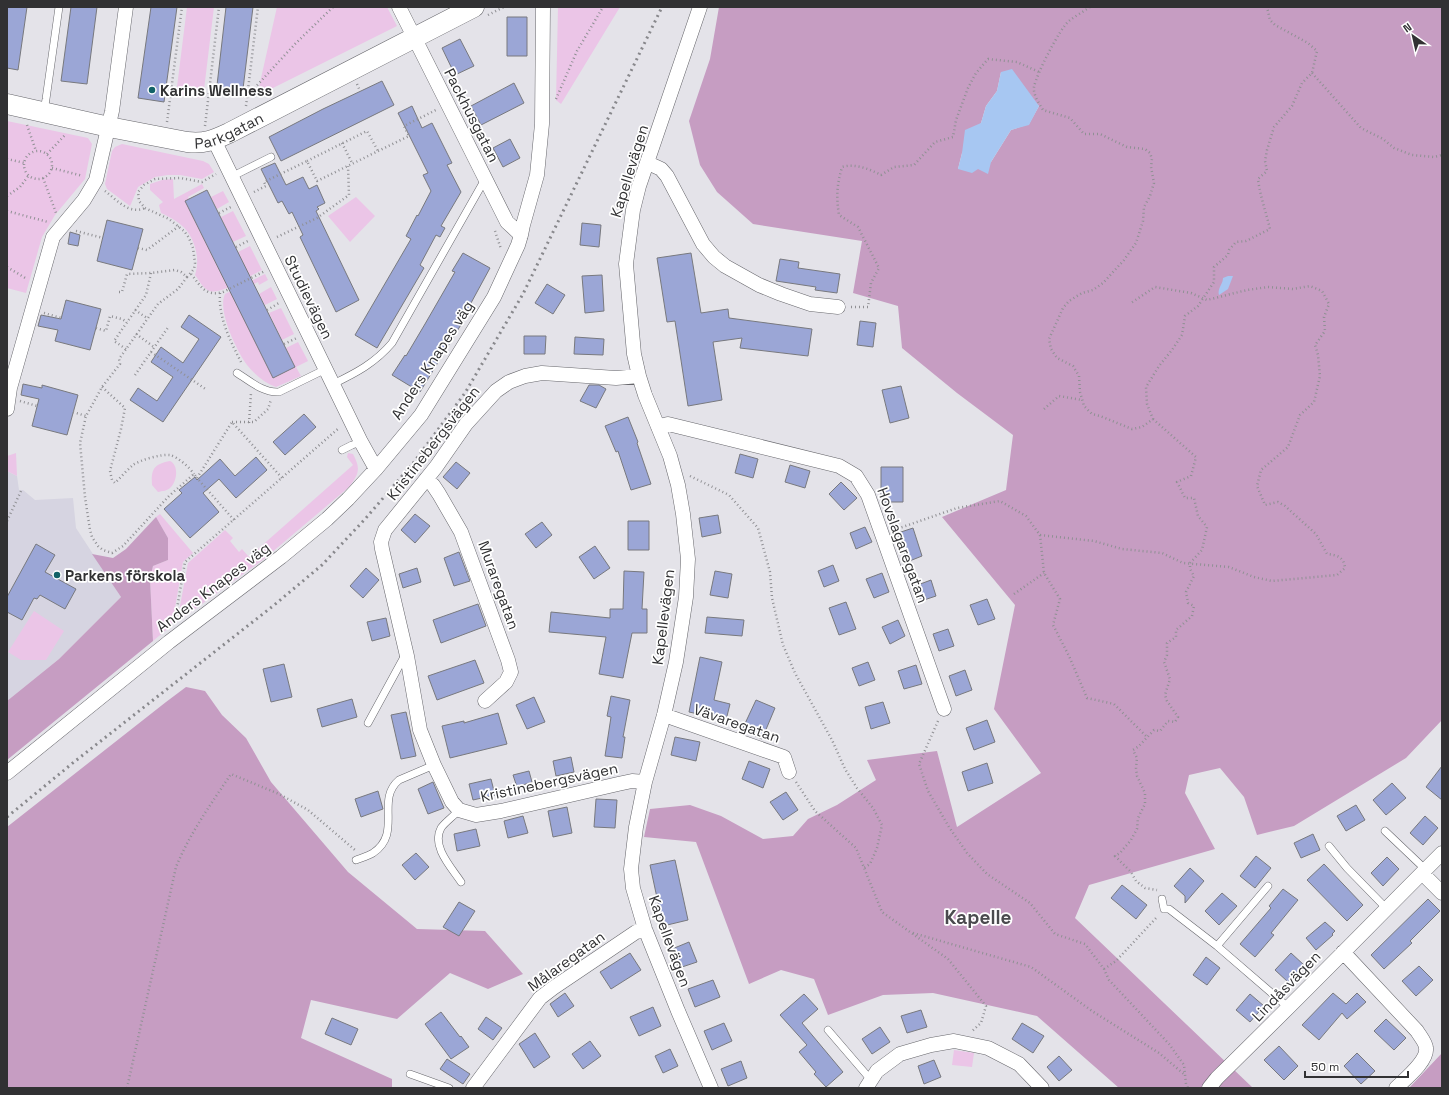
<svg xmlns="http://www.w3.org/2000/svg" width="1449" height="1095" font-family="'Space Grotesk',sans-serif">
<rect width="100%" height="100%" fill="#e4e3e9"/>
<path fill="#d6d4e1" d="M7 471 17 476 19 490H23L35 500 73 498 76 528 121 597 59 659 7 701Z"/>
<path fill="#ebc5e7" d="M187 7H214L203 98 176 95Z
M277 7H387L397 26 257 96Z
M558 7H620L561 104 556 100Z
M7 121 88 138 92 144 85 179 55 215 42 237 26 293 7 288Z
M122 144 203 161 209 164 214 172 202 179 180 175H168L155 177 138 187 131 204 130 206 107 189 105 184 112 151 115 147Z
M173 179 174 199 202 184 204 188 188 197 225 281 247 270 238 252 250 246 262 270C251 275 221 295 210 291 203 289 199 280 195 275 200 261 196 243 187 231 181 223 170 217 161 213L159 205 163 202 150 190V184L162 180Z
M223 191 229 202 217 209 211 197Z
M356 197 375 216 350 242 328 216Z
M233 211 246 236 233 242 221 217Z
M265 274 268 280 259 285 258 282 236 293 295 367 286 348 298 342 308 361 296 367 301 376 276 387C265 383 255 375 247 365 237 351 217 311 225 294Z
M271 287 277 299 265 305 259 294Z
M281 308 294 334 282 340 269 313Z
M16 453 17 476 7 471V456Z
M348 453 353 454C361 469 359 474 349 487L264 559 177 622 188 563 225 530 233 538 230 541 239 552 242 549 249 557 353 465 347 457Z
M170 461C179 465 177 481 171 487 168 491 162 491 158 492L152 485C151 469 154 464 170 461Z
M160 514 193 553 183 562 172 625 153 641 150 579 153 566 168 560V538L156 517Z
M34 611 64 631 46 660H21L8 652Z
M954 1050 974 1053 972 1067 952 1065Z"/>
<path fill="#c69dc2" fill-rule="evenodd" d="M719 7H1442V720L1406 758 1294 826 1257 835 1244 797 1220 768 1189 775 1185 793 1215 849 1089 885 1075 918 1253 1088H1119L1037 1016 933 993 883 995 828 1015 814 979 781 970 749 984 696 842 644 837 650 809 690 805 721 816 763 839 793 836 808 819 837 805 876 780 867 760 937 751 957 827 1041 773 994 709 1015 605 942 517 1006 490 1013 435 957 393 902 348 898 306 853 293 862 241 753 224 717 192 700 165 689 121 710 59ZM1001 72 1039 106 1029 124 1011 130 991 162 978 169H958L962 153 981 123 986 106 997 91Z
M156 517 168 538V560L153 566 150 579 153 641 7 760V701L59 659 121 597 92 554 113 558 126 549Z
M186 687 205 691 222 715 246 738 271 782 348 872 417 929 485 931 523 974 488 989 450 973 397 1019 311 1000 301 1038 392 1079V1088H7V827L166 702Z
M1442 1053V1088H1409Z"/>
<path fill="#a7c7f2" d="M1012 69 1039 106 1029 125 1011 130 991 162 988 174 978 169 972 173 958 169 962 153 965 130 981 123 986 106 997 91 1001 72Z
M1228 276H1233L1228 289 1219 295C1217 289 1223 284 1223 278Z"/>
<path fill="#9ba6d6" stroke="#78797e" d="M7 7H27L18 70 7 68Z
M71 7H97L87 84 61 81Z
M151 7H177L164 102 138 98Z
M226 7H253L242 97 216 94Z
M507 17H527V56H507Z
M460 39 474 66 455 75 442 48Z
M382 81 394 105 281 161 269 137 323 109Z
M514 83 524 103 481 125 471 106Z
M412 106 422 128 432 123 452 163 447 165 461 192 441 226 445 228 440 237 436 235 420 265 424 268 377 348 355 335 411 239 406 236 417 215 418 216 431 191 423 175 428 173 398 113Z
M510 139 520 158 503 167 493 148Z
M275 163 286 185 303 177 309 189 317 185 325 203 317 207 319 209 316 211 359 300 336 312 300 237 303 235 292 212 289 214 282 201 278 203 261 169Z
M207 190 295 367 273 378 185 201Z
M107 220 143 229 132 270 97 261Z
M582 223 601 225 599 247 580 245Z
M70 232 80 235 78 246 68 244Z
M463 253 490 268 471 303 472 304 462 323 420 392 392 375 405 355 406 356 425 324 455 272 452 271Z
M691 253 701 313 728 309 729 318 812 329 808 356 740 348 742 338 713 342 722 400 688 406 675 321 667 322 657 258Z
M780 259 799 262 798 268 840 274 837 293 815 290 816 287 776 281Z
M602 275 604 311 585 313 582 276Z
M547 284 565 295 553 314 535 303Z
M66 300 101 309 90 350 55 341 58 330 38 326 41 315 61 319Z
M189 315 221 337 163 422 130 400 138 388 157 401 173 377 151 362 161 347 183 363 199 339 181 327Z
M860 321 876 323 873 347 857 345Z
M524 336H546L545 354H524Z
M575 337 604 339 603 355 574 354Z
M23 384 42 388V385L78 395 67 435 32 426 39 399 21 395Z
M589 385H599L606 389 596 408 580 401Z
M901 386 909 418 890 423 882 390Z
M304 414 316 427 285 455 273 442Z
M628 417 638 442 637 443 651 484 631 490 618 451 616 452 605 426Z
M740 454 758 459 753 478 735 473Z
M256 457 267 470 236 498 219 479 203 493 219 512 190 538 164 509 182 493 179 490 195 477 197 480 220 459 235 476Z
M456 462 470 473 457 489 443 477Z
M790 465 810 471 805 488 785 482Z
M881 467H903V502H881Z
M841 482 857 498 844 510 829 494Z
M415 514 430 526 415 543 401 530Z
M718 515 721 533 702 537 699 518Z
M628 521H649V550H628Z
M542 522 552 535 536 548 525 534Z
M865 527 872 542 856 549 850 533Z
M913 528 922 556 907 562 898 533Z
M36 544 55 555 45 572 76 589 65 609 40 595 37 599 34 598 22 620 7 612V597Z
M595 546 610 568 594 579 579 557Z
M459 552 470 581 454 586 444 558Z
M833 565 839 581 824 587 818 571Z
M366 568 379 580 363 598 350 586Z
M417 568 421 582 403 588 399 574Z
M624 571 644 572 642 609H647V633H632L623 678 599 674 606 637 549 632 551 612 610 618V609H623Z
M715 571 732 574 728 598 710 595Z
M882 573 889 592 874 598 866 579Z
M931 580 936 596 921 601 915 586Z
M987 599 995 619 978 625 970 605Z
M846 602 856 629 839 635 829 608Z
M478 604 486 626 441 643 433 620Z
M707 617 744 620 742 636 705 633Z
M386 618 390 636 372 641 367 622Z
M898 620 905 636 890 644 882 627Z
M948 629 954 646 939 651 933 634Z
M700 657 722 662 714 700 730 704 726 720 689 712Z
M475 660 484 683 437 700 428 676Z
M868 662 875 680 859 686 852 668Z
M284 664 292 697 271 702 263 669Z
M916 665 922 684 904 689 898 671Z
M965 670 972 690 956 696 949 676Z
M611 696 630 700 623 737H625L622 758 605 756 611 717 607 716Z
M534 697 545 722 527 729 516 705Z
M352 699 357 717 322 727 317 709Z
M756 700 775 708 762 739 742 730Z
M883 702 890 723 871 729 865 707Z
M406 712 416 756 401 759 391 715Z
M498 713 507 744 450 758 442 726 464 721V723Z
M987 720 995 742 974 750 966 728Z
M675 737 700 742 696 761 671 755Z
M571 757 574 772 556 776 553 761Z
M749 761 770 769 763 788 742 779Z
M987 763 993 783 968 791 962 772Z
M1442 766V800L1426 787Z
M529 771 532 782 517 787 513 775Z
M491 779 495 795 473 800 469 784Z
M433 782 444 808 428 814 418 789Z
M1392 783 1406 798 1386 815 1373 800Z
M378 791 383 809 361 817 355 799Z
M786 792 798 810 783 820 770 802Z
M596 799 617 800 615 828 594 827Z
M1356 805 1365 820 1346 831 1337 816Z
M567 807 572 833 553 837 548 811Z
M523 816 528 833 508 838 504 821Z
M1425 816 1438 828 1423 845 1410 833Z
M476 829 480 846 457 851 454 834Z
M1313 834 1320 850 1301 858 1294 843Z
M416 853 429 867 415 880 402 865Z
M1256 856 1271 868 1255 888 1240 876Z
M1387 857 1399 869 1383 886 1371 873Z
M675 860 688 920 663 926 650 865Z
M1324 864 1363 905 1347 921 1307 880Z
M1190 868 1204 881 1185 903V896L1174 886Z
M1122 885 1147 905 1136 919 1111 898Z
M1283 889 1298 900 1271 933 1274 935 1255 957 1240 944 1271 908 1269 906Z
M1222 893 1237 906 1219 925 1205 911Z
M1428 899 1440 911 1410 941 1412 943 1384 969 1371 955Z
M459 902 475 911 459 936 443 927Z
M1325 922 1335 931 1332 934 1333 935 1316 950 1306 938Z
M689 942 697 962 679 968 672 949Z
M630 953 641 970 611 989 600 972Z
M1291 953 1304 965 1288 982 1275 970Z
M1206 957 1220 968 1207 985 1193 975Z
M1419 966 1433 980 1416 996 1402 981Z
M713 980 720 997 695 1007 688 989Z
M565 993 574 1006 558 1017 550 1004Z
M1333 993 1346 1004 1357 993 1366 1002 1347 1019 1342 1013 1319 1040 1302 1025Z
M804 994 818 1009 802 1023 843 1072 826 1087 814 1074 816 1072 799 1052 807 1045 780 1015Z
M1250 994 1264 1006 1250 1022 1236 1010Z
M653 1007 661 1026 639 1036 630 1017Z
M921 1010 927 1027 907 1033 901 1016Z
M441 1012 460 1037 461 1036 469 1047 451 1059 425 1024Z
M486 1017 502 1028 493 1040 478 1029Z
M332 1018 358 1029 351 1045 325 1034Z
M1386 1019 1406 1038 1394 1050 1374 1031Z
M724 1023 732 1041 712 1050 704 1031Z
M1022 1023 1044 1036 1033 1053 1012 1039Z
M880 1027 890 1042 872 1054 862 1039Z
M535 1033 550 1057 534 1068 519 1044Z
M590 1041 601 1056 583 1069 572 1054Z
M1279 1046 1298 1066 1284 1080 1264 1060Z
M670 1049 678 1066 663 1073 655 1056Z
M1357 1053 1375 1071 1361 1084 1344 1066Z
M1059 1056 1072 1070 1059 1081 1047 1067Z
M447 1059 470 1074 463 1084 440 1069Z
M934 1060 941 1077 924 1084 918 1066Z
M741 1061 747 1078 728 1086 721 1069Z"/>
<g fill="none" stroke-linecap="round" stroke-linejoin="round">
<g stroke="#67676c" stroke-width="8">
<path id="lane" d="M44 111 46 99 59 7
M231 177 271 157
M237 373C250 381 263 393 279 392L326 369
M333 384C356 373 375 363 392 343L484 181
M342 450 352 445 361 442
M368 723 404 657 406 656
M459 810C454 816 445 822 441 828 431 846 451 867 461 882
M1385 831 1425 869
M1329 846 1347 868 1386 908
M356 860C361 858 368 856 373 853 403 833 375 800 399 780L434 765
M1162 899 1164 909H1169L1217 946 1289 1008
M1217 946 1268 886
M828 1030 871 1080
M410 1074 449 1088"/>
</g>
<g stroke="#67676c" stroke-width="15">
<path id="street" d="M399 7 507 222 521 235
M700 7 639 186 633 210 626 264 634 354 639 376 645 395 670 456 678 485 683 514 688 559 686 597 676 662 664 715 645 782 636 827 631 869 633 888 645 929 678 1011 711 1088
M214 140 361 442 376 469
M648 163 661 169 667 176 703 244 714 257 725 266 759 285 781 294 810 304 838 307
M639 376 616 378 542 373 525 376 509 382 496 391 466 424 436 467 385 530 381 542 382 549 407 656 420 730 434 765 452 802 459 810 476 815 501 811 618 784 632 781 645 782
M7 409 10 388 53 237 84 200 96 180 112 111 126 7
M658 427 668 424 839 466 856 476 868 495 944 709
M426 479 433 485 439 494 461 532 508 660 511 672 506 682 485 701
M664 715 784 757 789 772
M7 773 169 642 281 557 327 519 348 499 376 469 421 415 494 297 518 245 521 235 523 225 537 175 542 124 543 7
M1422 873 1442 893
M1343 952 1417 1031C1420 1036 1426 1043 1426 1048 1428 1061 1405 1079 1396 1088
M473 1088 540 998 553 988 636 932 645 929
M866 1088 877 1071 900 1054 931 1045 954 1041 988 1048 1019 1064 1042 1088
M1209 1088 1217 1078C1293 1004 1367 928 1442 853"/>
</g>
<g stroke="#67676c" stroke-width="21">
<g id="secondary">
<path id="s1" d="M7 104 109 127 187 142C205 144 214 140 229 133L474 7"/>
</g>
</g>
<path stroke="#909094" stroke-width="2.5" stroke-dasharray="1 3" stroke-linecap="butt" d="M1090 7C1083 12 1075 16 1069 21 1060 28 1036 75 1034 87 1033 95 1039 103 1043 110L1070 118 1084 134H1100L1127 147 1145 149 1150 153 1152 159 1151 167 1154 183 1150 196 1144 207 1143 221 1136 243 1124 260 1103 283 1093 290 1082 293 1069 301 1063 308 1049 339 1051 349 1057 358 1073 366 1079 376 1080 392 1084 406 1092 414 1100 416 1132 429 1142 427 1153 419 1147 404 1146 387 1159 366 1172 350 1182 335 1185 316 1198 306 1214 282V267L1228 255 1229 250 1236 242 1246 241 1270 229C1266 212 1260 196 1258 179L1267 171 1265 161 1267 150 1274 127 1292 106 1302 83 1312 73 1317 51 1308 43 1275 25 1270 20 1267 7
M488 15 504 7
M1312 73 1361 128 1383 139 1394 148 1412 155 1434 157 1442 155
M357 84 360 91
M248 92H251L295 44 333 7
M556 99 577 51 603 7
M246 106 258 7
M167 122 182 7
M27 125 36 151
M205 126 219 7
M342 143 352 163
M24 165a14 14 0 1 1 28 0a14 14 0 1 1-28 0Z
M47 154 66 134
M7 159 25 163
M307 161 367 131 378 151
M52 168 83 176
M43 178 56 213
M105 191C117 200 129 215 145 208
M254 192 266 186 264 182 307 161 317 181 409 136 404 126 436 110
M7 196 20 187 29 175
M7 211 48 222
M219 213 231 207
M76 231 103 238
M495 231 501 249
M277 237 317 218 349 195 348 166
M236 247 248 241
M138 248 147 250 179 226
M7 267 27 279
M191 274C201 286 205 297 223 292L265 271
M187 277 178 289 158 304 119 359 120 364 102 387 86 416 80 443 85 497 90 530 92 537 98 546 103 550 112 553 123 546 169 496 194 474 197 478
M119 292H122L127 274 151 273 175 270 181 272 187 277 194 269 195 263 193 248 189 238 184 231 169 219 145 208 139 201 138 192 144 185 155 179 180 178 202 182 216 174
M220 293C218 318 231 342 242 364
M851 307H868L871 283 879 268 858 227 839 215C836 196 837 185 842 167 855 163 869 169 881 175L894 167 914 165 935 142 953 137 956 120 968 88 976 73 988 59 1017 62 1039 72
M135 310 147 318
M267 310 279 303
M44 313 61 318
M96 328 106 331 110 316 122 319 127 322
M136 334 154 347
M284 344 297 338
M126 349 114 341 146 295 151 273
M151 352 207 390
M135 375 169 326
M102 387 125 408 121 429 110 471 112 480 115 483C121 477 127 470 133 465 140 460 161 454 170 455 178 457 190 468 194 474
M20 401 37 406
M1044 409 1059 396 1082 400
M73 412 86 416
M1153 419 1196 457 1191 476 1177 482 1185 498H1194L1198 516 1207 527 1202 550 1190 563V569L1194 576 1186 592 1188 603 1194 606 1192 616 1176 630V637L1167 643V655L1164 662 1170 679 1165 695 1167 701 1178 717 1175 722 1168 721 1160 731 1154 730 1139 746 1133 750 1137 758 1136 768 1137 776 1145 793V804L1138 818 1137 829 1131 840 1120 853 1115 856 1131 872 1136 881 1145 888 1157 890
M232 422H254L268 409 271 400
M249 423 251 393
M690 476 729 495 758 528 770 572 772 598 783 645 795 673 832 740 845 769 857 788 873 808 882 825 877 848 870 864 864 868
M234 520 197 478 232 422 282 478
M7 521 21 491
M894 530 957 508 1000 501 1026 516 1040 535 1094 541 1122 549 1162 553 1183 563 1229 567 1254 577 1272 581 1337 575 1345 568C1344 557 1337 555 1327 554L1316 534 1285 506 1278 502 1265 505 1257 486 1261 470 1288 447 1300 415 1314 402 1320 376 1318 355 1315 345 1325 331 1324 317 1329 304 1322 291 1310 286 1293 289 1268 287 1247 290 1207 300 1191 293 1155 287 1131 303
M1040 535 1044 573 1060 599 1053 625 1069 656 1087 698 1114 704 1147 737
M1014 594 1044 573
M175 620 185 562 339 428
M938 721 919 764 928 791 949 827 967 853 987 874 1030 903 1055 934 1085 944 1104 969 1109 980 1169 1044 1184 1065 1186 1084 1188 1088
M796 782 815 811 856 848 882 912 948 959 986 1006 981 1023 971 1032
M913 933 1031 967 1092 1011 1159 1053 1185 1075
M1104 969 1116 961 1157 917
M127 1088 176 867C190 833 211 804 231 774L279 794 308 810 355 850"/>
<use href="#lane" stroke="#fff" stroke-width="7"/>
<use href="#street" stroke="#fff" stroke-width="14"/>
<use href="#secondary" stroke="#fff" stroke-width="20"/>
<path stroke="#88888c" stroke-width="3" stroke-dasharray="2 4" stroke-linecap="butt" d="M7 817 74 762 273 606 322 565 366 518 414 462 465 393 523 294 662 7"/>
</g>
<g fill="#126267" stroke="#fff" stroke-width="1.5">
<circle cx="152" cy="90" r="4"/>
<circle cx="57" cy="575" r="4"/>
</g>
<g text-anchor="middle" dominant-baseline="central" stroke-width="3.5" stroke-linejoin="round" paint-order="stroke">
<g font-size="15" font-weight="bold" fill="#313133" stroke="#fff" text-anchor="start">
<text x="160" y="90">Karins Wellness</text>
<text x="65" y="575">Parkens förskola</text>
</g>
<g font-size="15" fill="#313133" stroke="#fff">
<text transform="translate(472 115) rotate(63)">Packhusgatan</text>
<text stroke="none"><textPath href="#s1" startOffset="228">Parkgatan</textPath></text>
<text transform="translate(629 171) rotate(-73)">Kapellevägen</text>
<text transform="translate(309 297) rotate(64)">Studievägen</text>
<text transform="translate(432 360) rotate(-57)">Anders Knapes väg</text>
<text transform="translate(433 443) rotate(-52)">Kristinebergsvägen</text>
<text transform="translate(903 545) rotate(70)">Hovslagaregatan</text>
<text transform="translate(499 585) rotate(70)">Muraregatan</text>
<text transform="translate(213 587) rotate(-37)">Anders Knapes väg</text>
<text transform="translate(663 617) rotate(-83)">Kapellevägen</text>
<text transform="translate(737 723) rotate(19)">Vävaregatan</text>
<text transform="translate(549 782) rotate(-12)">Kristinebergsvägen</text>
<text transform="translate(670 941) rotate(70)">Kapellevägen</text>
<text transform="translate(566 961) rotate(-36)">Målaregatan</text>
<text transform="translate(1286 986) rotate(-46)">Lindåsvägen</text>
</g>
<g font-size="19" font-weight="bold" fill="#4a4a4e" stroke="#fff">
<text x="978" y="917">Kapelle</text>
</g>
</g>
<rect width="1449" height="1095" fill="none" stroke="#313133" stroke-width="16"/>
<g transform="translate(1413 36) rotate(326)" stroke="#ffffff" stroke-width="3" paint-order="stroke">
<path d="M0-3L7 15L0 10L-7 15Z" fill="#313133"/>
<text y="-6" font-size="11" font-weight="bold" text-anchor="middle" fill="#313133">N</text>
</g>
<path d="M1305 1071v6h103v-6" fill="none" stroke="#313133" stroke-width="2"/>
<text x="1311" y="1071" font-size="12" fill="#313133" stroke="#ffffff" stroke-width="3" paint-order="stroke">50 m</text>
</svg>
